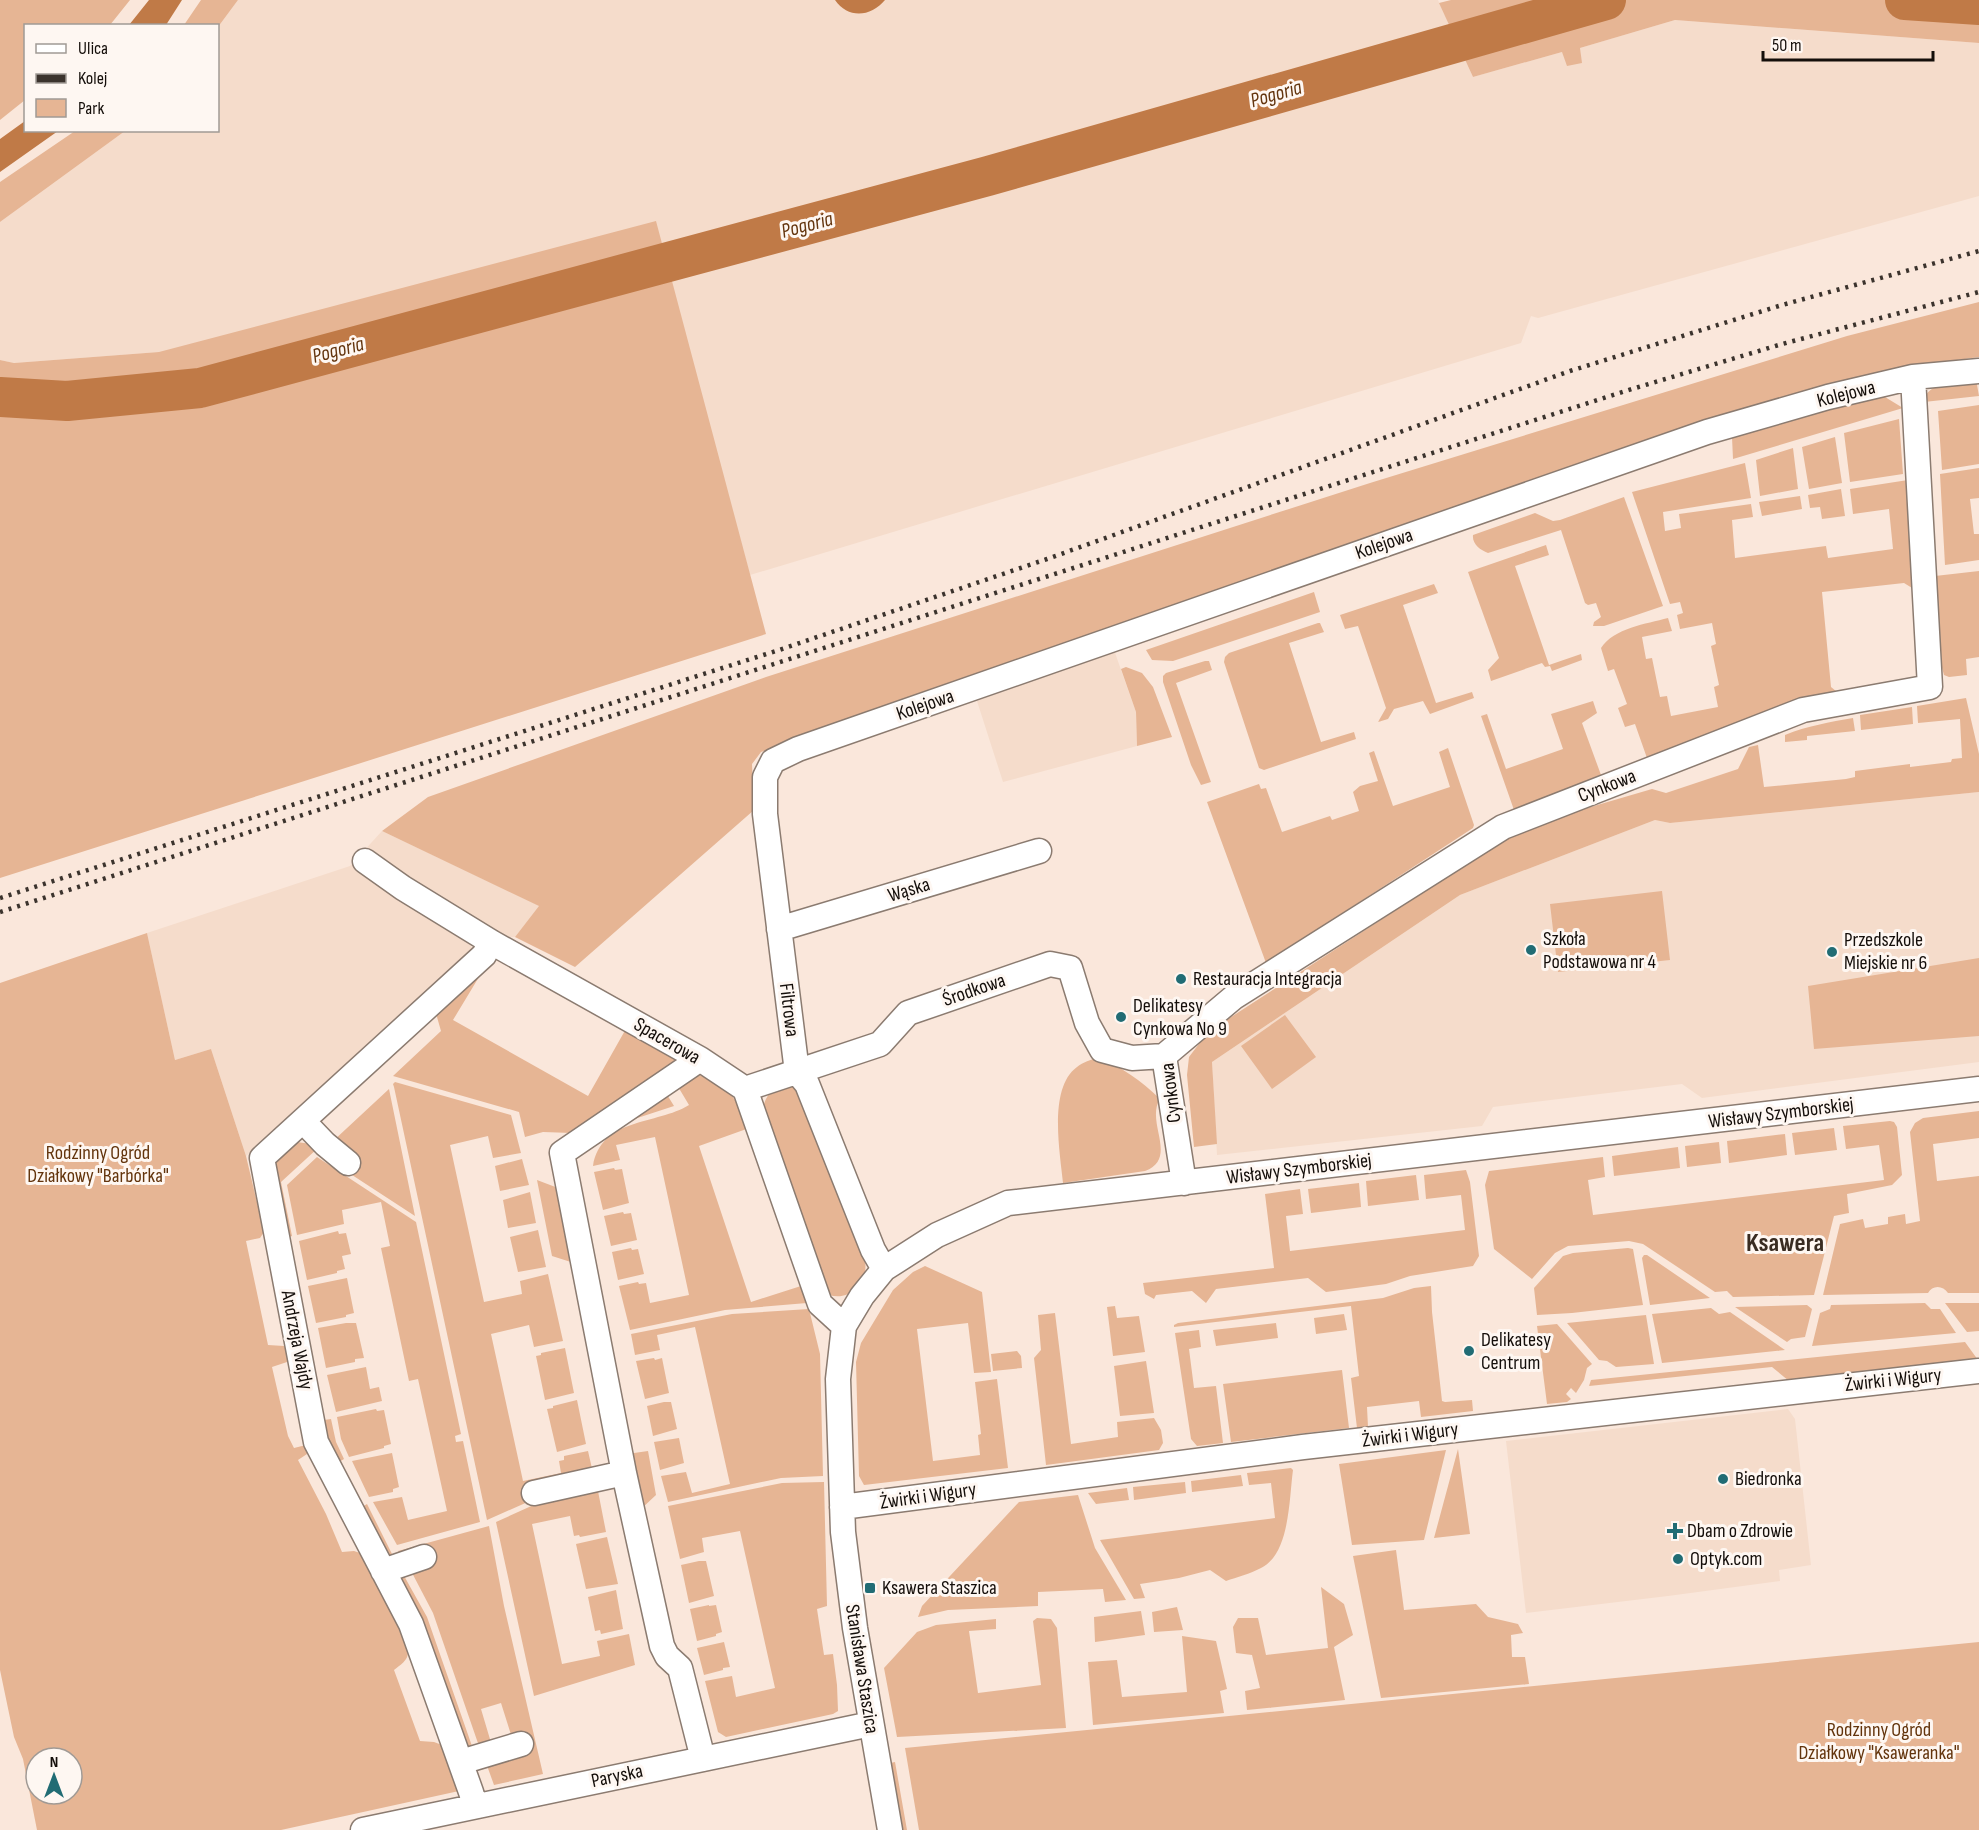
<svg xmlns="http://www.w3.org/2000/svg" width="1979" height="1830" font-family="'Sofia Sans Condensed',sans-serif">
<rect width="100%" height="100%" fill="#fae7db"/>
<path fill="#f5dccb" d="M238 0H1438L1473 77 1562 52 1581 63 1580 48 1675 20 1979 43V196L1538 318 1531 316 1521 343 750 575 690 354 159 352 14 363 0 360V222L125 131 218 130V27Z
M1114 650 1136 712 1137 746 1003 782 977 701Z
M1979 792V1062L1702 1098 1682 1084 1493 1107 1482 1126 1217 1155 1212 1062 1460 895 1655 820 1670 823Z
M382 831 540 906 515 937 464 936 473 949 246 1156 211 1049 175 1060 147 933 350 866Z
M1788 1409 1795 1419 1811 1565 1779 1570 1780 1581 1668 1596 1526 1613 1506 1441Z"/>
<path fill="#e6b594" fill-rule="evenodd" d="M0 0H130L110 25 26 26 25 100 0 120Z
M201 0H238L218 27 184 25Z
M1451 0H1979V43L1675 20 1580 48 1582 63 1567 66 1562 52 1473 77 1439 3Z
M75 131H125L0 222V182Z
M656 221 766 634 0 878V360L14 363 159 352Z
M1979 302V357L1900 368 925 694 761 752 752 764 754 810 575 967 515 937 539 906 382 831 428 797 766 677 1370 483 1847 336Z
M1976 379 1979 396 1924 402C1926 381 1959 382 1976 379Z
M1873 395 1885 397 1903 408 1733 459 1732 437Z
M1979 405V464L1942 470 1938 411Z
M1899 419 1903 474 1850 482 1844 433Z
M1835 437 1842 483 1809 489 1802 447Z
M1793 448 1798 489 1760 496 1756 460Z
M1745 463 1751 498 1663 512 1665 531 1681 528 1679 514 1751 504 1753 517 1732 520 1735 558 1826 546 1828 558 1893 549 1889 509 1853 514 1850 489 1908 480 1917 591 1904 583 1822 592 1831 687 1842 696 1514 810 1481 716 1487 714 1506 769 1563 749 1551 714 1593 701 1597 713 1582 723 1601 775 1647 758 1635 724 1625 727 1618 708 1627 704 1614 669 1608 671 1601 648C1614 628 1646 624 1668 618L1672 631 1642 637 1646 659 1652 658 1660 697 1667 696 1671 716 1718 707 1714 687 1719 685 1711 646 1716 644 1712 623 1680 629 1677 615 1683 613 1680 602 1670 604 1632 492Z
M1979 468V498L1970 499 1974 534H1979V560L1945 565 1940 474Z
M1841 489 1845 516 1822 519 1820 507 1810 508 1808 495Z
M1800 496 1802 509 1762 516 1759 502Z
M1624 497 1663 606 1604 626H1593L1594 622 1601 617 1596 603 1588 605 1585 603 1561 530 1488 553C1480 550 1472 544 1473 535L1535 513 1553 521 1560 520Z
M1546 545 1549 555 1515 566 1549 665 1581 654 1582 660 1552 671 1550 666 1545 667 1542 663 1491 681 1488 670 1499 658 1468 572Z
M1979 571V657L1966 659 1967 675 1949 677 1944 675 1941 664 1935 576Z
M1434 584 1438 593 1403 605 1436 703 1472 692 1474 698 1430 714 1423 701 1394 709 1388 719 1378 722 1386 708 1358 626 1345 629 1340 615Z
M1314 592 1320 612 1173 661 1152 660 1146 650Z
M1318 623H1320L1324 632 1289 643 1321 742 1354 732 1356 739 1264 770 1259 768 1224 662 1225 657 1229 653Z
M1205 661H1209L1212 670 1176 683 1211 782 1201 785 1191 765 1163 682V676L1166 673Z
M1126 667 1142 673 1153 687 1172 737 1137 746 1136 712 1121 669Z
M1966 698 1979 754V792L1670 823 1655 820 1460 895 1212 1062 1217 1144 1194 1147 1187 1075 1189 1057 1208 1032 1504 840 1553 818 1652 789 1666 793 1738 769 1749 747 1758 745 1764 787 1846 779 1855 777V771L1910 764V767L1951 762 1952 759 1962 758 1960 719 1918 723 1917 706Z
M1912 707 1913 724 1861 730 1860 715Z
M1853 718 1855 731 1807 736V740L1785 742V735C1807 726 1830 722 1853 718Z
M1448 748 1474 825 1473 828 1266 963 1207 802 1259 784 1261 789 1266 788 1282 832 1330 816 1332 820 1359 811 1353 792 1360 786 1378 781 1369 753 1374 751 1393 806 1450 787 1439 752Z
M1662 891 1670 960 1558 972 1550 904Z
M147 933 175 1060 211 1049 246 1156 264 1232 260 1238 246 1241 268 1345 284 1346C288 1352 290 1356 287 1362L272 1367 288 1436 294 1448 306 1445 310 1452 298 1460 326 1514 342 1552 354 1551 363 1554C373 1573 408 1634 408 1652 408 1661 400 1665 394 1670L420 1741 434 1742 442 1745 459 1791 281 1830H37L23 1759 14 1737 0 1670V983ZM36 1758H72V1794H36Z
M1979 958V1036L1814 1049 1808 986Z
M485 967 453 1020 588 1096 627 1027 676 1058 672 1072 572 1133 543 1132 525 1137 519 1112 393 1076 441 1031 435 1010Z
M1285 1015 1316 1057 1272 1089 1241 1046Z
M1098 1057C1122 1068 1141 1080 1160 1099 1145 1122 1179 1158 1145 1171L1063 1183C1060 1152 1048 1088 1077 1067 1083 1062 1091 1060 1098 1057Z
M697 1075C702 1076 708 1076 712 1078 730 1086 741 1111 752 1127L699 1146 751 1302 801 1286 807 1303 725 1310 630 1330 619 1286 638 1282 639 1284 646 1283 650 1303 689 1295 655 1137 616 1145 620 1160 593 1166C601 1117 657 1125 689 1105L677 1085Z
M395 1082 511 1115 521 1153 493 1158 488 1136 450 1145 484 1302 522 1294 520 1281 548 1274 563 1341 534 1347 529 1325 491 1334 523 1481 561 1473 559 1461 564 1460V1456L588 1451 593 1473 487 1520 394 1087 393 1084Z
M789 1083 800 1088 865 1253C865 1259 866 1267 865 1273 861 1290 846 1300 829 1295L763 1108C767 1092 774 1087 789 1083Z
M389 1089 415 1216 326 1158 332 1142Z
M666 1093 674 1106 616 1125Z
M1979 1111V1138L1933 1144 1937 1181 1979 1176V1293H1948C1943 1285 1932 1285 1928 1293L1823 1295 1840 1224 1863 1219 1865 1228 1888 1224V1217L1905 1214 1906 1224 1920 1221 1910 1132 1915 1123 1923 1118Z
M1890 1121 1894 1122 1897 1127 1902 1175 1892 1185 1847 1194 1849 1213 1834 1216 1814 1295 1733 1297 1727 1291 1715 1292 1643 1244 1629 1241 1568 1246 1555 1253 1532 1279 1494 1249 1485 1185 1489 1171 1603 1157 1605 1177 1588 1180 1593 1215 1884 1180 1879 1145 1846 1149 1843 1126Z
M1834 1128 1837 1150 1795 1155 1792 1133Z
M1785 1134 1787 1155 1729 1163 1727 1141Z
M297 1142 311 1144 318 1148 281 1182 292 1236 286 1238C282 1220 268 1172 275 1158 279 1149 288 1145 297 1142Z
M1719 1142 1721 1163 1687 1167 1685 1146Z
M1678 1147 1680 1168 1614 1176 1612 1156Z
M317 1157 416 1222 461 1434 455 1436 456 1442 463 1441 480 1522 397 1545 373 1502 402 1497 408 1520 447 1511 418 1379 409 1381 381 1248 390 1246 381 1202 342 1210 344 1224 297 1235 287 1185Z
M522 1159 529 1185 500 1191 495 1166Z
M614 1168 615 1170 622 1169 629 1203 603 1210 594 1172Z
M1466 1170 1470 1182 1479 1256 1473 1266 1410 1276 1386 1284 1326 1292 1308 1278 1216 1289 1206 1303 1192 1291 1156 1295 1154 1299 1145 1294 1143 1283 1274 1268 1265 1194 1300 1189 1303 1214 1286 1216 1290 1251 1465 1230 1461 1195 1426 1199 1424 1175Z
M1416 1175 1419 1200 1368 1206 1366 1181Z
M537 1180 558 1188 574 1263 552 1256Z
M1359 1183 1361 1207 1311 1213 1308 1189Z
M530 1192 536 1223 508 1228 503 1200Z
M623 1212 624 1214 631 1213 637 1240 611 1246 604 1216Z
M538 1230 546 1267 518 1272 510 1237Z
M338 1231 339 1234 346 1233 351 1254 342 1256 345 1269 337 1271V1273L307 1280 299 1241Z
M631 1248 632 1250 638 1249 644 1274 618 1280 612 1252Z
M1628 1248 1633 1249 1643 1305 1572 1313 1537 1315 1534 1288 1563 1256 1573 1253Z
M1644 1255H1647L1710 1298 1650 1305 1642 1258Z
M925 1266 982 1292 991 1372 974 1373 968 1323 917 1329 933 1461 980 1455 978 1435 981 1434 975 1382 997 1379 1008 1468 864 1485 859 1476 856 1362 861 1343 893 1290 913 1272Z
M347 1278 354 1313 346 1315V1317L316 1323 308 1286Z
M1431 1286 1432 1312 1442 1401 1445 1402 1472 1400 1473 1411 1421 1417 1419 1401 1367 1407 1368 1427 1357 1428 1351 1378 1359 1376 1351 1306 1174 1327V1325L1178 1323 1383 1298 1414 1288Z
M1925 1303 1931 1309H1940L1956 1333 1812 1346 1820 1313 1830 1309 1831 1305Z
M1945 1303H1979V1331L1967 1332Z
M1807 1305 1812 1309 1805 1337 1791 1339 1787 1342 1735 1307Z
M1115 1306 1117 1318 1139 1316 1145 1352 1113 1356 1107 1307Z
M1711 1308 1719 1314 1730 1312 1785 1350 1662 1363 1652 1314Z
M809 1309 820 1354 823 1476 781 1478 668 1502 661 1476 686 1472 692 1493 730 1484 695 1327 657 1335 660 1350 635 1355 631 1334 732 1314Z
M1055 1313 1071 1444 1118 1437 1117 1422 1154 1418 1161 1430 1163 1443 1159 1450 1046 1465 1034 1358 1041 1350 1038 1315Z
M1344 1314 1347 1330 1316 1334 1314 1318Z
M1646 1315 1654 1364 1616 1367 1607 1361 1599 1360 1567 1323Z
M346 1323H356L364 1358 355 1359V1362L326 1368 318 1328Z
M1276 1323 1278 1338 1216 1346 1213 1330Z
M1557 1324 1592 1364 1587 1368 1584 1380 1576 1393 1571 1388 1566 1394 1571 1399 1567 1402 1547 1404 1537 1326Z
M1199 1330 1201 1347 1189 1349 1194 1388 1216 1386 1223 1443 1197 1446 1191 1439 1175 1333Z
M1965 1342 1978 1360 1789 1381 1772 1367 1589 1386 1591 1380Z
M565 1348 574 1393 545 1400 536 1356 541 1355V1353Z
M1017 1351 1021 1356 1022 1368 993 1371 991 1354Z
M654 1358 655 1360 662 1358 669 1393 645 1399 636 1361Z
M1146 1361 1154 1413 1120 1416 1114 1366Z
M366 1367 370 1389 379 1387 382 1401 336 1412 327 1375Z
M1342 1370 1349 1428 1231 1442 1223 1384Z
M577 1400 586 1444 557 1452 547 1409 553 1408V1406Z
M664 1402H671L677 1429 653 1436 647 1406Z
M376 1409 377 1411 384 1410 391 1444 384 1446V1448L349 1457 341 1439 337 1417Z
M331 1419 336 1442 344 1459 339 1462 330 1445 324 1420Z
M679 1438 684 1463 660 1470 654 1442Z
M1458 1449 1470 1534 1434 1538Z
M1446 1450 1424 1540 1352 1545 1339 1464Z
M648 1451 656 1495 641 1509 627 1454Z
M392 1453 399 1487 393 1489V1492L369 1497 352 1461Z
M1291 1468 1293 1470C1289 1499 1290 1554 1261 1568 1250 1574 1237 1577 1226 1581L1210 1570 1179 1578 1140 1584 1145 1598 1134 1599 1100 1540 1275 1518 1271 1483 1249 1485 1247 1473Z
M1241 1475 1243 1486 1192 1492 1191 1481Z
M824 1482 827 1606 817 1609 824 1655 833 1654 837 1685 838 1711 833 1714 726 1737 718 1732 705 1681 732 1676 736 1697 775 1688 740 1531 702 1538 704 1552 680 1559 668 1506 782 1483Z
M1185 1482 1186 1493 1134 1500 1133 1487Z
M597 1486 606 1532 580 1537 579 1535 574 1536 570 1516 532 1524 562 1664 600 1656 597 1641 629 1634 635 1665 534 1696 496 1522 538 1503Z
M1127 1488 1129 1500 1096 1504 1088 1493Z
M1078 1495 1095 1548 1126 1600 1105 1602 1103 1589 1038 1592V1606L948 1610 918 1617 922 1606 1019 1502Z
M367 1504 395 1560 387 1556 362 1507Z
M489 1526 504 1606 543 1774 494 1785 485 1760 513 1741 501 1703 481 1709 492 1746 480 1749 433 1613 410 1569 398 1551Z
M607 1537 618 1584 586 1589 576 1544Z
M1396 1550 1404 1610 1476 1604 1488 1617 1518 1624 1523 1633 1511 1635 1512 1657H1525L1529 1684 1381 1698 1353 1556Z
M699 1561H706L714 1596 689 1603 681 1565Z
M403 1574 427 1617 473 1749 466 1745 401 1582V1578Z
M1321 1587 1344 1604 1353 1635 1334 1647 1345 1700 1247 1710 1245 1691 1260 1688 1252 1655 1236 1653 1233 1627 1238 1618H1258L1266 1655 1328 1648Z
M616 1590 623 1629 601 1634 600 1630 595 1631 588 1597Z
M709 1605V1606L716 1605 722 1632 716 1634V1636L697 1641 690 1609Z
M1177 1607 1183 1630 1154 1632 1152 1612Z
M1141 1611 1145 1635 1095 1642 1094 1617Z
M1037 1618 1051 1619 1057 1628 1066 1728 897 1737 884 1668 917 1632 936 1625 996 1619V1629L969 1631 978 1693 1041 1685 1033 1621Z
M1182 1636 1216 1641 1227 1689 1220 1691 1224 1713 1093 1725 1088 1662 1117 1660 1122 1697 1187 1692Z
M724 1642 730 1667 723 1668V1670L704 1675 697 1648Z
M1979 1642V1830H919L905 1748Z
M895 1762 907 1830H902L890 1763Z"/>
<path fill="#c07a47" d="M149 0H182L166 25H129Z
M835 0H885C871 17 848 19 835 0Z
M25 121 26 130 58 131 0 172V139Z"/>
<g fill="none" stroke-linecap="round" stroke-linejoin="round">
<path stroke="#c07a47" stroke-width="40" d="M1905 0 1979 5
M0 397 67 401 200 388 988 176 1606 0"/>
<g stroke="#8b7b70" stroke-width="27">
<path id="minor" d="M365 861 403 888 491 942 700 1059 745 1089 820 1304 844 1326
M779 929 1039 851
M700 1059 562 1153 624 1473 662 1646 667 1656 680 1668 703 1759
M745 1089 880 1044 908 1013 1050 964 1070 968 1087 1023 1102 1050 1132 1058 1164 1056
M303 1121 325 1144 348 1163
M1184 1183 1164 1056 1234 997 1503 827 1803 710 1930 687 1913 377
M884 1269 873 1250 807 1084 797 1072 765 814V777L773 761 798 749 1707 432 1828 397 1913 377 1979 371
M534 1493 624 1473
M842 1507 1303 1447 1979 1371
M383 1571 424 1557
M461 1762 521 1744
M475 1806 471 1792 411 1624 316 1442 262 1158 484 955 491 942
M363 1830 871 1724
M890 1830 855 1628 843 1532 838 1379 844 1326 862 1296 884 1269 937 1235 1008 1203 1979 1089"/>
</g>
<use href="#minor" stroke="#fff" stroke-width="24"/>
<path stroke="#3b332d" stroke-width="4.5" stroke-dasharray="3 6" stroke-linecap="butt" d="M0 898 779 650 1047 559 1570 371 1782 305 1979 251
M0 912 1632 389 1782 344 1979 292"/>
</g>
<g fill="#216c74" stroke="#fef7f2" stroke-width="2">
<circle cx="1531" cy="950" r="6"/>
<circle cx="1832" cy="952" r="6"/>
<circle cx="1181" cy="979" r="6"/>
<circle cx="1121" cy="1017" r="6"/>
<circle cx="1469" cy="1351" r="6"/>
<circle cx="1723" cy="1479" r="6"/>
<path d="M1672 1522h6v6h6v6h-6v6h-6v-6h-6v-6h6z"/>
<circle cx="1678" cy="1559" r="6"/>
<rect x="864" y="1582" width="12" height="12" rx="3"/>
</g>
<g text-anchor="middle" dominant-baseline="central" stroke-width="6" stroke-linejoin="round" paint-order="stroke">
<g font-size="20" fill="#140e0a" stroke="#fef7f2">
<text transform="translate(1846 394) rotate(-14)">Kolejowa</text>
<text transform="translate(1384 544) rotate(-19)">Kolejowa</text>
<text transform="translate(925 705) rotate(-19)">Kolejowa</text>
<text transform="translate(1607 786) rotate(-21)">Cynkowa</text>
<text transform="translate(909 890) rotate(-17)">Wąska</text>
<text transform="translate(974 990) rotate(-19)">Środkowa</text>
<text transform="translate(789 1010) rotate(83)">Filtrowa</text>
<text transform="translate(667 1041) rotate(30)">Spacerowa</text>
<text transform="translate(1171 1093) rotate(-97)">Cynkowa</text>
<text transform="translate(1781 1113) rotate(-7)">Wisławy Szymborskiej</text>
<text transform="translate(1299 1169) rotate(-7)">Wisławy Szymborskiej</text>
<text transform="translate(297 1340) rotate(79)">Andrzeja Wajdy</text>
<text transform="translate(1893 1380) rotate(-6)">Żwirki i Wigury</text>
<text transform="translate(1410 1435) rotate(-7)">Żwirki i Wigury</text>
<text transform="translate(928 1496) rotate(-8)">Żwirki i Wigury</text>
<text transform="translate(862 1669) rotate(81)">Stanisława Staszica</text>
<text transform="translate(617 1776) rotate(-12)">Paryska</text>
</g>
<g font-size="20" fill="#140e0a" stroke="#fef7f2" text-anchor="start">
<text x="1543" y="939">Szkoła<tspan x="1543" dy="23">Podstawowa nr 4</tspan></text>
<text x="1844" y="940">Przedszkole<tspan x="1844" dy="23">Miejskie nr 6</tspan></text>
<text x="1193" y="979">Restauracja Integracja</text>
<text x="1133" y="1006">Delikatesy<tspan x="1133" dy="23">Cynkowa No 9</tspan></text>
<text x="1481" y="1340">Delikatesy<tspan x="1481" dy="23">Centrum</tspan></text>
<text x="1735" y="1479">Biedronka</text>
<text x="1687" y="1531">Dbam o Zdrowie</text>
<text x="1690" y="1559">Optyk.com</text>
<text x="882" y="1588">Ksawera Staszica</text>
</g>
<g font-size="20" fill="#63340c" stroke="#fef7f2">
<text x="98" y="1153">Rodzinny Ogród<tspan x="98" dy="23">Działkowy "Barbórka"</tspan></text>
<text x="1879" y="1730">Rodzinny Ogród<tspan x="1879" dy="23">Działkowy "Ksaweranka"</tspan></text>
</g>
<g font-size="21" font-style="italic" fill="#64350e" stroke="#fef7f2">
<text transform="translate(1276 94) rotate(-16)">Pogoria</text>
<text transform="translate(807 225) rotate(-15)">Pogoria</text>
<text transform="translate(338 350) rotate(-15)">Pogoria</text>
</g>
<g font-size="26" font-weight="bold" fill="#392c22" stroke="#fef7f2">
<text x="1785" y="1243">Ksawera</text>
</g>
</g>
<rect x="24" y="24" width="195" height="108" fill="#fef7f2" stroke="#a09a95" stroke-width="1.5"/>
<rect x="36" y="44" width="30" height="9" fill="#ffffff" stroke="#a09a95" stroke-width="1.5"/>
<text x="78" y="54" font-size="18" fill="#140e0a">Ulica</text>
<rect x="36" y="74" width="30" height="9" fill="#3b332d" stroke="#a09a95" stroke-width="1.5"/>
<text x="78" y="84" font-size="18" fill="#140e0a">Kolej</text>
<rect x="36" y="99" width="30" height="18" fill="#e6b594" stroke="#a09a95" stroke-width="1.5"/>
<text x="78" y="114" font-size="18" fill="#140e0a">Park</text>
<g transform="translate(54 1776)"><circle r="28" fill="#fef7f2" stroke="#a09a95" stroke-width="1.5"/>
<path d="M0-4.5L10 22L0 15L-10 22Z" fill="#216c74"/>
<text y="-9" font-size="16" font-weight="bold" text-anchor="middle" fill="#140e0a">N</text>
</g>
<path d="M1763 51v9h170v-9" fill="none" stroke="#140e0a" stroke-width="3"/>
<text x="1772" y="51" font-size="18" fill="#140e0a" stroke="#fef7f2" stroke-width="4.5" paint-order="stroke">50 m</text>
</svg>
